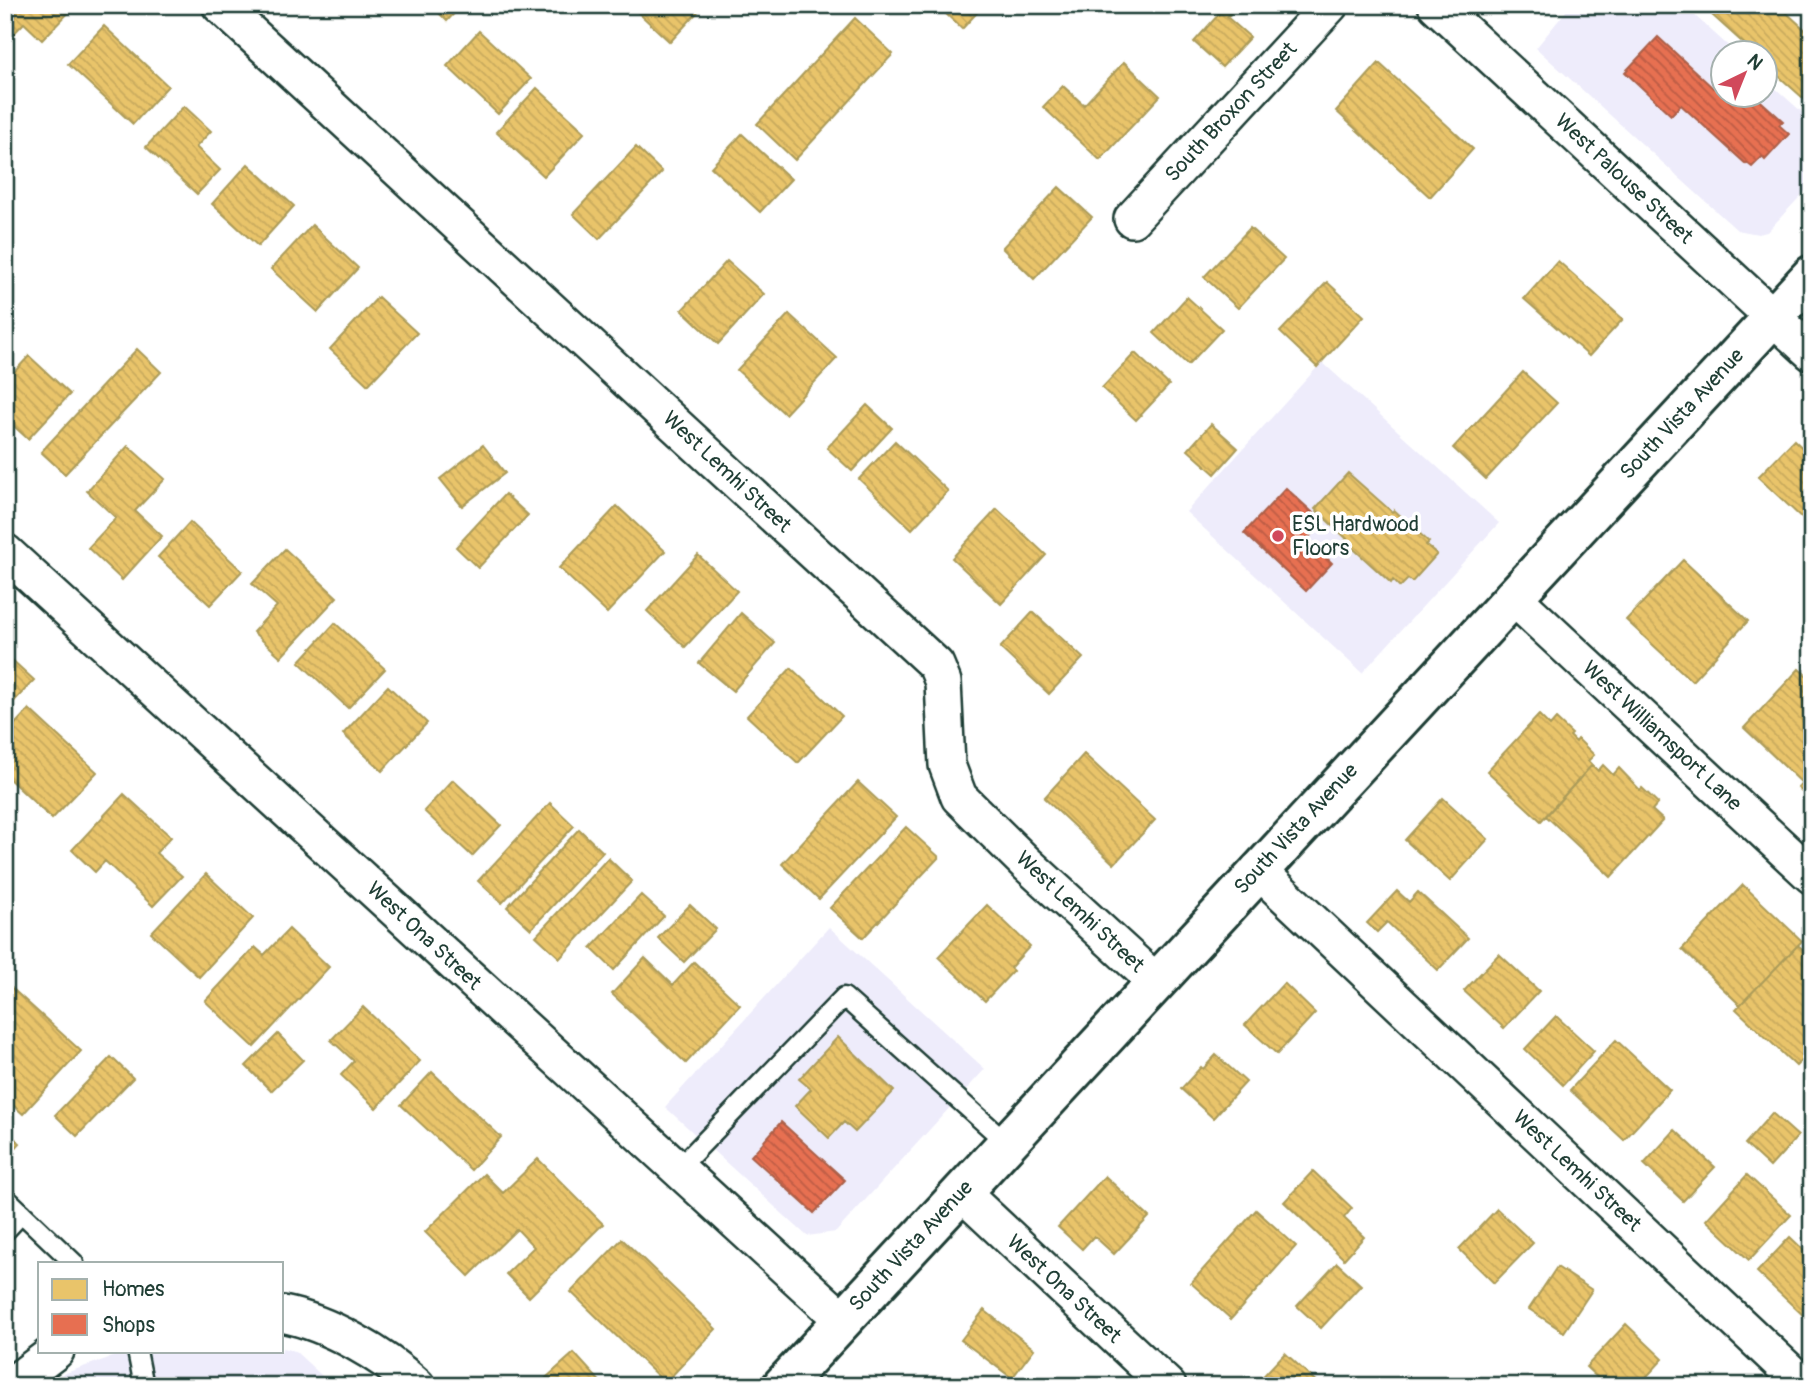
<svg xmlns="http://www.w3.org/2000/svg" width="1817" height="1391" font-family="Pangolin,sans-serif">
<defs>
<pattern id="homes-back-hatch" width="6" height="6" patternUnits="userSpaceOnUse" patternTransform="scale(1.75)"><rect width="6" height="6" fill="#e9c46a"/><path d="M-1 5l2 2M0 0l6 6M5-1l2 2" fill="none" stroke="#c7a95c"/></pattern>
<pattern id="shops-back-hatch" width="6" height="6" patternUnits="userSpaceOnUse" patternTransform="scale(1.75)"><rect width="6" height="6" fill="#e76f51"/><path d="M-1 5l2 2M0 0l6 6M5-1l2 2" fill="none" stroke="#bb5c44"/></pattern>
</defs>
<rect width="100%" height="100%" fill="#fff"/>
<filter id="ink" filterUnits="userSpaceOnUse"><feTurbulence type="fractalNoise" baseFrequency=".0143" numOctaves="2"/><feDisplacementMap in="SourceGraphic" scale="14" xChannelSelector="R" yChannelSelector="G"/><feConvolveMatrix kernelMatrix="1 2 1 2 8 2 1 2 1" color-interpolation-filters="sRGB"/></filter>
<g filter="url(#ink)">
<path fill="#eeecfb" d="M1571 5H1683L1735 52H1722V94H1764L1765 79 1812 121V184L1767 232 1758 234 1737 230 1536 48Z
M1322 362 1499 523 1362 673 1186 512Z
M829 927 985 1069 836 1232 807 1236 665 1107Z
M282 1348 295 1351 333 1386H50L60 1375 129 1351H282Z"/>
<path fill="url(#homes-back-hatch)" stroke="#ac9c5a" stroke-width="2" d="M5 5H76L42 40 24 23 5 43Z
M431 5H462L447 21Z
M630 5H704L670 42Z
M949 5H984L962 29 943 11Z
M1210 5H1238L1227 17 1250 37 1222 67 1194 42 1219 14Z
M1701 5H1778L1812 36V106L1764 63V52H1753Z
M855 18 893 54 795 160 757 124Z
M104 26 168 86 133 124 68 64Z
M479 31 531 79 498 114 447 66Z
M1124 62 1160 96 1100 160 1043 107 1063 86 1084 105Z
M1379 63 1473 149 1430 197 1336 111Z
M537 88 585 132 544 176 496 132Z
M184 106 211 131 196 147 220 170 197 194 146 147Z
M742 134 791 179 760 212 711 167Z
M636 147 662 172 599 239 573 214Z
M248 164 294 206 258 246 212 204Z
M1059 187 1092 217 1034 279 1002 248Z
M312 225 358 268 318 312 271 269Z
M1250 228 1284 259 1238 308 1204 277Z
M727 261 764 294 718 344 682 310Z
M1558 261 1623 319 1589 356 1524 299Z
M1327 282 1364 316 1317 367 1280 332Z
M378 297 417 333 368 385 330 349Z
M1187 297 1222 329 1188 365 1154 333Z
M789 314 837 358 785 414 737 370Z
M137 349 161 372 65 474 41 452Z
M1135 353 1169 385 1136 420 1102 388Z
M29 356 70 394 28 439 5 418V382Z
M1523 372 1557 403 1486 479 1453 448Z
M867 405 892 428 852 471 827 448Z
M1211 424 1238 448 1215 474 1188 450Z
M1794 440 1812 457V510L1803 519 1758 477Z
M895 441 948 491 912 529 859 479Z
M483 445 505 473 462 506 440 479Z
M128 446 165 479 135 511 162 536 122 580 88 548 116 518 87 491Z
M1348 473 1392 512 1394 510 1429 542 1426 545 1437 554 1412 582 1408 579 1400 587 1393 580 1391 583 1345 541 1347 539 1315 509Z
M505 494 528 515 478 568 456 547Z
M617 506 665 551 607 613 559 568Z
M997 509 1046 555 1001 604 952 558Z
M190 522 242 571 210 605 158 557Z
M285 549 337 597 281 657 253 632 277 606 252 584Z
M698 555 737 591 685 647 647 611Z
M1683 560 1748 621 1692 681 1626 620Z
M1033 612 1083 658 1049 694 1000 648Z
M741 613 775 643 733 691 699 663Z
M335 623 385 669 348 708 299 662Z
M10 658 34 680 5 711V662Z
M791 668 842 716 798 763 747 716Z
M1799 669 1812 680V772L1802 783 1744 728Z
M388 686 427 723 382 771 343 734Z
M29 709 97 772 52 819 5 775V735Z
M1539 715 1550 726 1556 719 1572 734 1570 736 1576 742 1578 739 1594 755 1588 761 1592 765 1541 821 1487 771Z
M1084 754 1155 820 1114 864 1044 798Z
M1592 765 1598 771 1603 765 1613 775 1619 768 1640 790 1642 788 1658 803 1652 810 1663 820 1611 877 1546 816Z
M1812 772V800L1798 788Z
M453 780 501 825 472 856 424 811Z
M858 782 896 817 819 899 782 864Z
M124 794 171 837 156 853 182 876 153 906 105 861 95 872 72 850Z
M1443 798 1488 839 1450 881 1405 840Z
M550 803 574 826 502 903 478 881Z
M906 827 939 857 863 938 830 908Z
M579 829 603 852 531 929 507 907Z
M608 858 632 881 560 958 536 936Z
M206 874 253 918 199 977 151 933Z
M1743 885 1802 941 1740 1005 1682 949Z
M1397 891 1409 902 1418 892 1468 938 1438 970 1387 922 1377 932 1367 923Z
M641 895 664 916 614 970 591 948Z
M690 905 716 929 684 962 658 938Z
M987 905 1030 946 1010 968 1013 971 985 1001 938 957Z
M289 929 329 967 254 1047 205 1001 255 947 264 955Z
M1798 945 1812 958V1050L1796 1066 1736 1009Z
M1499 954 1539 991 1504 1028 1464 991Z
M645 958 673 985 694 962 740 1005 686 1063 612 994Z
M5 982 81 1051 23 1114 5 1098Z
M1284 983 1315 1013 1277 1054 1245 1025Z
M363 1007 420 1061 376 1108 341 1075 354 1061 331 1040Z
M1556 1016 1594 1051 1563 1085 1525 1049Z
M278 1034 303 1060 271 1091 246 1066Z
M838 1037 894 1091 855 1132 844 1122 829 1138 795 1106 811 1089 799 1079Z
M1616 1040 1670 1090 1624 1140 1570 1090Z
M1216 1055 1246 1082 1213 1118 1181 1089 1201 1067 1203 1069Z
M111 1057 133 1078 77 1136 55 1115Z
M432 1072 501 1137 471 1170 401 1105Z
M1772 1113 1798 1136 1770 1167 1745 1144Z
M5 1130 20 1143 5 1160Z
M1675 1130 1715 1167 1683 1201 1644 1164Z
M538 1159 603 1224 529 1297 506 1274 534 1247 517 1229 469 1276 425 1232 484 1174 503 1193Z
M1313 1171 1352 1208 1344 1218 1364 1237 1344 1259 1284 1202Z
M1747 1175 1791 1215 1749 1260 1706 1220Z
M1105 1176 1149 1217 1114 1254 1094 1236 1082 1249 1058 1227Z
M1497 1209 1533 1243 1494 1283 1459 1249Z
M1256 1210 1296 1246 1231 1319 1191 1283Z
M1790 1237 1812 1258V1310L1805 1317 1757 1272Z
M622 1239 716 1329 665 1383 571 1292Z
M1337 1263 1361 1285 1321 1328 1297 1306Z
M1557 1267 1592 1290 1564 1332 1529 1309Z
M984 1310 1034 1349 1012 1378 961 1340Z
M1626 1324 1663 1359 1638 1386H1606L1586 1367Z
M574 1353 604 1386H539L538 1385Z
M1285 1353 1321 1386H1254Z"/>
<path fill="url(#shops-back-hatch)" stroke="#ab6048" stroke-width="2" d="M1658 37 1713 88 1722 78V94H1753L1783 121 1779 125 1789 134 1765 160 1762 157 1752 167 1747 163 1746 164 1681 105 1671 115 1625 72Z
M1286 488 1323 522 1307 539 1332 563 1306 591 1244 533Z
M781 1122 845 1180 814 1213 751 1156Z"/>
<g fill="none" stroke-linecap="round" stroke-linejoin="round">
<g stroke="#1f3d34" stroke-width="23">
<path id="lane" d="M678 1169 844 997 1006 1142
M5 1197 74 1263
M5 1231 22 1213
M137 1351 144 1386"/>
</g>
<g stroke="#1f3d34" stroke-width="40">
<path id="street" d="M220 5 936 665 943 682 947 765 959 797 1026 863 1155 981
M1436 5 1812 353
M1132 219 1330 5
M5 552 843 1320
M1512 596 1812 876
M1258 870 1805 1386
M961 1192 1168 1386
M282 1314C329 1323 382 1354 417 1386
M10 1386 56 1351"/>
</g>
<g stroke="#1f3d34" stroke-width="44">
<path id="primary" d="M782 1386 1812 275"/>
</g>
<use href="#lane" stroke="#fff" stroke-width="18"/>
<use href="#street" stroke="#fff" stroke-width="35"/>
<use href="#primary" stroke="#fff" stroke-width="38"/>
</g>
</g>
<circle fill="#d1495b" stroke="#fff" stroke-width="2.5" cx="1278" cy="536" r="7"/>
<g text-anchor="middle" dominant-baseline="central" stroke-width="7" stroke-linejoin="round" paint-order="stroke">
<g font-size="21" fill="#1f3d34" stroke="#fff">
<text transform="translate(1231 112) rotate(-47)">South Broxon Street</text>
<text transform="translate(1624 179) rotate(43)">West Palouse Street</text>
<text transform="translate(1682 414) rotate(-47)">South Vista Avenue</text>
<text transform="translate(727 472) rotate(43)">West Lemhi Street</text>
<text transform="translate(1662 736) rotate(43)">West Williamsport Lane</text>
<text transform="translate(1296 829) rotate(-47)">South Vista Avenue</text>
<text transform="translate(1080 912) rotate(43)">West Lemhi Street</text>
<text transform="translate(424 936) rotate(43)">West Ona Street</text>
<text transform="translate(1577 1171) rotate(43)">West Lemhi Street</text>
<text transform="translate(911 1246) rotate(-47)">South Vista Avenue</text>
<text transform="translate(1064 1289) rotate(43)">West Ona Street</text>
</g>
<g font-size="21" fill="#1f3d34" stroke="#fff" text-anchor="start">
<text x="1292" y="524">ESL Hardwood<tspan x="1292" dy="24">Floors</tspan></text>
</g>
</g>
<rect width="1817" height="1391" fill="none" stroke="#fff" stroke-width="28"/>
<rect x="14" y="14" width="1789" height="1363" fill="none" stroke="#1f3d34" stroke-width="2.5" filter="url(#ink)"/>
<rect x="38" y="1262" width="245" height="91" fill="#ffffff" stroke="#a5b1ae" stroke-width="2"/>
<rect x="52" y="1279" width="35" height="21" fill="#e9c46a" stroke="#a5b1ae" stroke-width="2"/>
<text x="102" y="1296" font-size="21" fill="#1f3d34">Homes</text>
<rect x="52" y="1314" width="35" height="21" fill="#e76f51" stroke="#a5b1ae" stroke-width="2"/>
<text x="102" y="1332" font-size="21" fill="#1f3d34">Shops</text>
<g transform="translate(1744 74) rotate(43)"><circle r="33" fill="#ffffff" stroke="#a5b1ae" stroke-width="2"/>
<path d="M0-5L12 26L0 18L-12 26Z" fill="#d1495b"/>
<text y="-10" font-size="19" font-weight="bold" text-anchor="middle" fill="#1f3d34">N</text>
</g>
</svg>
